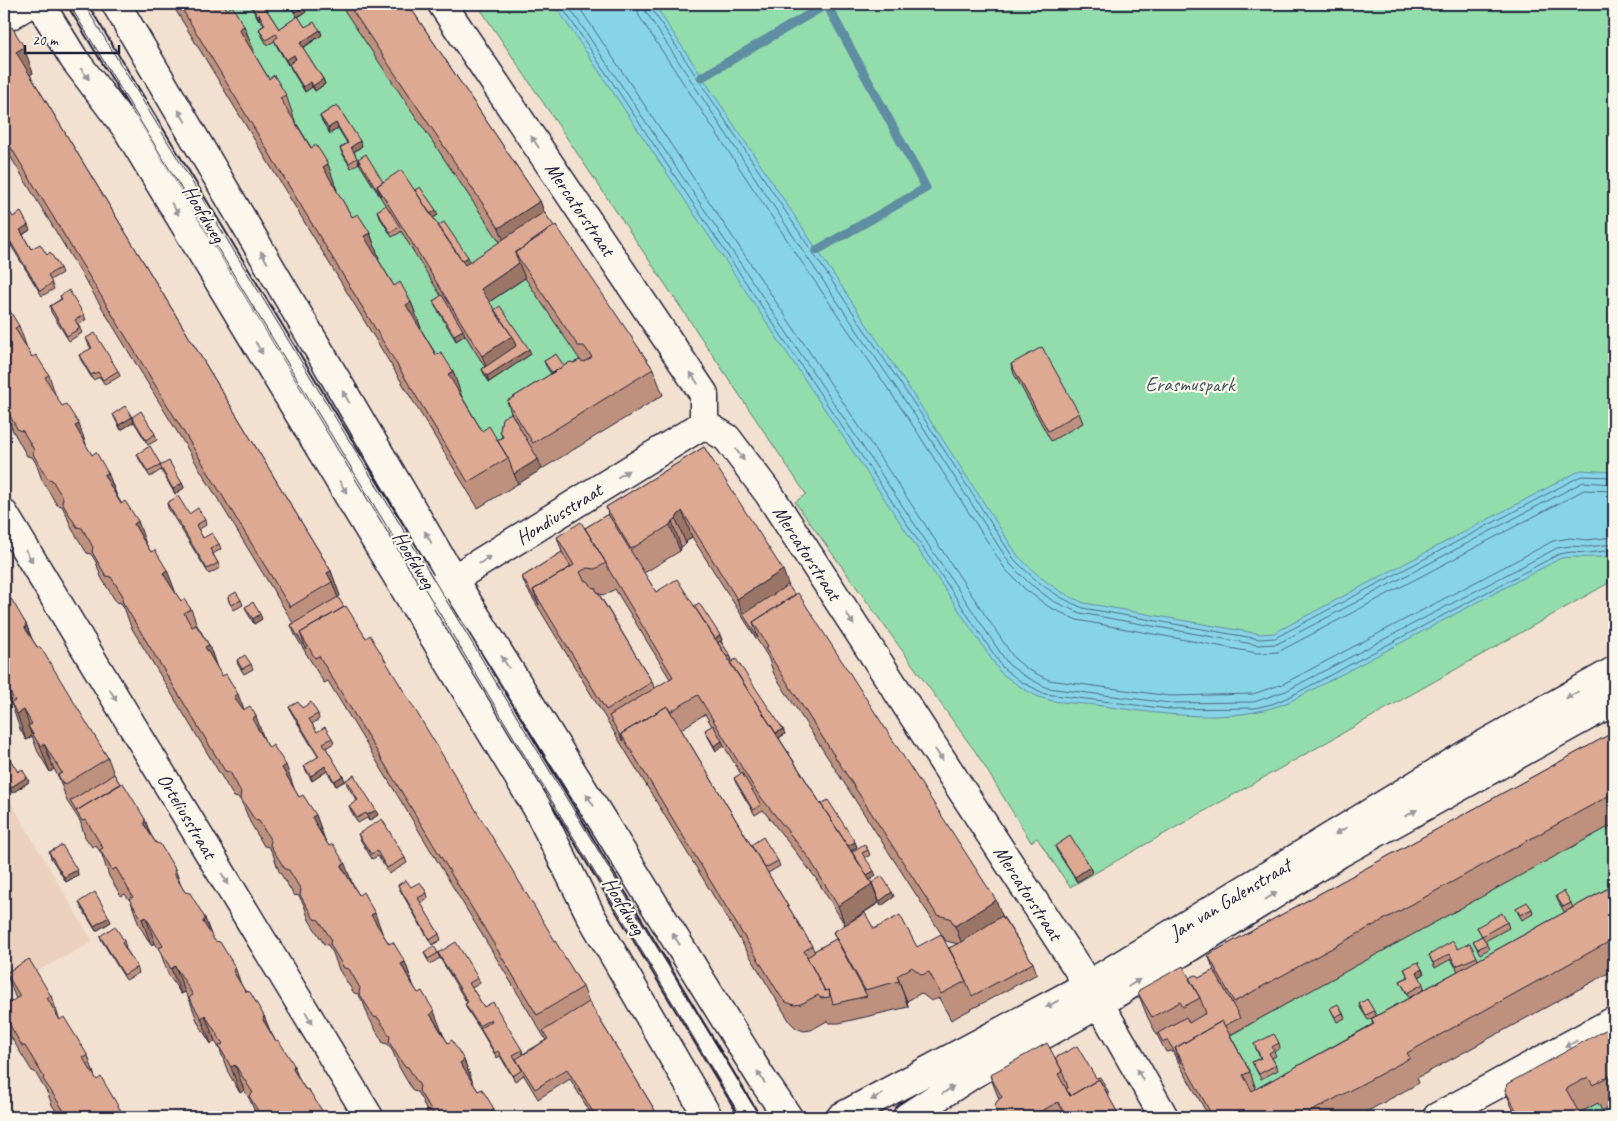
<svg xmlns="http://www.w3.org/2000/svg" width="1618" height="1121" font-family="Caveat,sans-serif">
<rect width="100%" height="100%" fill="#f2e0d1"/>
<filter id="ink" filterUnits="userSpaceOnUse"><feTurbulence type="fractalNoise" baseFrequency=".02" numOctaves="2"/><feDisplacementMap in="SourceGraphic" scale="10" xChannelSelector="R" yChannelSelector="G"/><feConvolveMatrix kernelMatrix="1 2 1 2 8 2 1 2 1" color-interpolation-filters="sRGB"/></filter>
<g filter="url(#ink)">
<path fill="#ecd0be" d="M4 791 93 942 4 988Z"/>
<path fill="#93dcac" stroke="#5a7f74" d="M216 4H350L605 386 493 452Z
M477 4H1614V580L1070 887 1037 838 1031 842 977 754 795 502 806 494Z
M1614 815V934L1264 1117 1228 1037Z
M1614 1093V1117H1573Z"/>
<path fill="#88d4e7" stroke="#5f8da2" d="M554 4H654C775 188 899 370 1018 556 1041 579 1054 590 1084 603L1260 634 1274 633 1581 470 1614 472V555C1596 559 1579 556 1561 558L1291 701C1231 727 1158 713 1095 705 1081 703 1054 703 1042 698 1026 692 1013 682 1000 672Z"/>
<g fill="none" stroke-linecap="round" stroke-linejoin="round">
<path stroke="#4b6980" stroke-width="1" d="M560 4 1003 668 1020 681 1045 694 1169 709 1255 708 1272 704 1289 697 1559 554 1572 552 1588 553 1614 550
M567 4 1008 664 1023 675 1047 688 1170 703 1254 702 1286 691 1557 548 1571 546 1587 547 1614 544
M577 4 1014 658 1027 669 1049 680 1170 696 1253 694 1283 684 1553 541 1570 538 1587 540 1614 537
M636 4 639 16 801 261 912 424 1005 569 1025 589 1049 607 1077 620 1257 653 1278 652 1584 490 1614 491
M644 4 646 12 807 257 918 420 1010 564 1029 583 1053 601 1080 613 1258 645 1277 644 1583 482 1614 484
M650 4 651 8 813 253 923 417 1014 559C1035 581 1054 596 1083 608L1259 639 1275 638 1581 476 1614 477"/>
<path stroke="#5f8da2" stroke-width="9" d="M702 77 827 4
M817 250 926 188 827 5"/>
<g stroke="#22223b" stroke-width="20">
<path id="lane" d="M77 4 509 716 750 1117"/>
</g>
<g stroke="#22223b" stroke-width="31">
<path id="street" d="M442 4 704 394V424
M4 19 29 4
M704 424 727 438 769 494 1078 969 1110 1022 1164 1117
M4 514 369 1117
M413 604 704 424
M1437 1117 1614 1021"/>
</g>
<g stroke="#22223b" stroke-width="31">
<path id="secondary" d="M40 4 74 59 127 129 536 806 591 916 708 1117
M116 4 453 579 762 1079 788 1117
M841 1117 1088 985 1467 754 1614 671
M907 1117 973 1074 1099 1004 1340 853 1614 701"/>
</g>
<use href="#lane" stroke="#fbf7ec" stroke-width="16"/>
<use href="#street" stroke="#fbf7ec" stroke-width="28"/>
<use href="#secondary" stroke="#fbf7ec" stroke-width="28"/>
<path stroke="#22223b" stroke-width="1" d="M69 4 428 594 741 1117
M84 4 760 1117"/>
</g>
<path fill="#be917e" stroke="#22223b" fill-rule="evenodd" d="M172 4H224L227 10 244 26 254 51 253 52 269 79 286 95 295 121 337 190H336L352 217 370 233 379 258 378 259 394 286 411 302 421 328H420L462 397 482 431 497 440 502 437 500 431 511 413 507 401 551 374 546 366 544 361 564 366 580 360 525 278 489 302 494 310 531 354 489 382 484 374 482 369 485 367 465 335 456 341 435 306 433 301 441 296 401 231V232L392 237 379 216 377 211 386 206 360 165 358 159 383 182 415 190 438 215 433 218 438 226 470 262 500 242 340 4H408L540 201 544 212 653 369 663 395 478 508Z
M249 4H263L279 29 297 17 289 4H302L306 12 298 17 305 27 320 30 322 35 303 48 323 79 325 84 315 91 312 87 305 92 291 69 289 64 288 65 276 45 275 41 267 45 261 34 259 29 264 25 260 19 259 20Z
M4 32 33 73 30 75 331 571 340 596 338 598 344 607 366 638 583 987 589 1002 659 1117H593L570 1079 538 1099 523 1074 524 1075 515 1081 500 1056 497 1058 481 1031 467 1009 465 1004 467 1003 440 958 438 953 478 978 480 983 472 988 484 1007 522 1050 523 1054 546 1040 328 681 324 683 295 635 291 625 293 623 4 146Z
M337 105 362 146 354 152 359 163 351 168 342 153 340 148 347 143 338 128 330 134 322 121 320 116Z
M4 184 5 188H4L10 199 4 203Z
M4 211 30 230 23 235 31 249 47 255 60 268 62 273 50 280 54 289 42 296 4 234Z
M60 296 84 315 86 320 78 324 82 333 69 341 51 312 50 306 61 299Z
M4 307 19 326 27 348 32 357 49 375 56 397 92 455 108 473 117 496 151 552 167 570 175 593 181 601 191 609 197 625 209 645 217 668 264 740 299 797 316 815 324 838 389 944 405 962 413 985 448 1043 464 1060 473 1083 478 1091 494 1109 497 1117H429L422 1100 417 1092 413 1091 399 1067 393 1052 388 1044 383 1043 369 1018 363 1002 358 994 354 993 339 970 333 953 328 945 324 944 309 920 304 905 299 896 294 895 279 871 273 854 269 847 264 846 250 822 244 807 239 798 234 797 131 627 125 610 121 603 116 602 101 577 96 562 91 554 87 553 72 529 66 514 62 506 57 505 42 480 36 463 32 457 27 456 13 431 7 416 4 410Z
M86 338 118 371 120 376 105 385 100 377 93 380 81 360 79 355 91 349 88 343Z
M1011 364 1079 413 1083 423 1051 441 1014 374Z
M113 414 132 417 155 434 157 440 148 445 134 422 121 430 115 419Z
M704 447 788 585 1033 963 1037 974 951 1020 939 998 931 1001 921 993 907 1001 908 1007 839 1023H830L827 1021 811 1030 804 1031 796 1028 790 1022 526 587 522 577 562 552 557 537 585 528 608 514 606 507ZM692 537 768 657 774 674 946 941 958 944 949 948 917 947 874 929 833 932 836 939 814 951 812 946 768 873 780 866 778 861 751 845 681 729 705 714 712 726 705 730 707 735 716 751 724 746 741 774 734 778 736 783 755 815 763 810 815 877 845 925 879 903 881 906 894 897 892 892 872 883 870 880 876 876 865 858 870 855 868 850 852 852 851 851 857 847 855 842 821 804 779 738 785 734 730 662 732 660 721 641 722 640 720 635 694 606 656 592 644 573 680 551 681 547 686 544 687 540ZM615 589 670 679 655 689 652 682 599 594 605 595Z
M137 454 161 465 182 483 184 488 175 494 161 470 150 477 139 459Z
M167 503 189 514 205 520 206 525 198 530 203 538 219 544 221 549 213 554 218 563 220 568 209 574 168 508Z
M4 593 26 624 32 639 108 758 114 774 156 843 175 869 180 884 245 991 264 1016 270 1031 299 1080 325 1117H257L250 1100 244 1090 240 1093 228 1072 220 1050 215 1041 211 1044 198 1023 190 1001 185 992 181 994 168 974 160 951 155 943 151 945 139 925 131 902 125 894 121 896 109 876 102 855 96 845 92 847 85 837 80 821 67 801 59 778 54 769 50 772 38 752 32 736 26 740 20 729 12 706 7 698 4 700Z
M228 597 241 600 243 605 234 610 229 602Z
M245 607 262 619 254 624 247 612Z
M237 660 251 664 253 669 244 674 238 665Z
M289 707 302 708 318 714 319 719 312 724 317 732 332 738 334 743 326 748 345 781 336 786 327 771 312 781 306 771 304 766 318 757 291 712Z
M1614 732V824L1230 1035 1250 1072 1256 1089 1373 1024 1371 1019 1374 1017 1368 1020 1361 1009 1359 1004 1374 1011 1376 1016 1458 971 1451 959 1435 968 1429 955 1458 949 1477 957 1478 960 1614 885V970L1417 1078 1419 1083 1357 1117H1209L1172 1051 1166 1052 1148 1018 1138 993 1189 979 1199 978 1214 970 1208 955Z
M4 755 7 761 29 782 12 793 4 779Z
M346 780 378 815 369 821 367 818 358 823 351 811 349 806 357 801 347 785Z
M358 834 405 858 407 863 389 874 378 856 372 859 360 839Z
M1055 846 1090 867 1092 873 1077 882 1057 851Z
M49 852 77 870 78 875 66 882 51 858Z
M398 885 411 887 427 893 428 898 420 903 439 934 441 940 432 945 400 890Z
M1556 896 1571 903 1573 908 1565 913 1558 901Z
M79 902 111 922 96 931 81 907Z
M1516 908 1532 909 1533 914 1522 920 1518 913Z
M1507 922 1509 928 1485 941 1489 949 1480 954 1473 941 1482 936 1477 927Z
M100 936 124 941 126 947H125L137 967 139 973 126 980 102 941Z
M424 952 438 953 440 958 430 964 426 957Z
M1404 969H1422L1424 974 1419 977 1425 989 1409 998 1400 981 1408 977Z
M6 973 51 996 60 1020 88 1056 96 1080 125 1117H60L52 1105 48 1094 35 1072 32 1071 9 1034 4 1020V1006L16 999Z
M1330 1008 1343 1013 1345 1018 1337 1022Z
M1614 1025V1104L1602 1111 1598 1103 1579 1113 1581 1117H1516L1505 1090Z
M1279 1043 1280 1048 1274 1052 1276 1056 1272 1058 1278 1070 1261 1079 1252 1062 1260 1058 1254 1044Z
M1055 1058 1096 1078 1112 1103 1120 1117H990L997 1114 999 1099 990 1076Z"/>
<path fill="#9b7666" stroke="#22223b" d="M304 6 306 12 297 17 295 12Z
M259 14 260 19 259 20 257 15Z
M244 26 254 51 248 55 239 29Z
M320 30 322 35 302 48 300 43Z
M24 47 33 73 25 78 16 52Z
M294 55 296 60 288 65 286 60Z
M323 79 325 84 315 91 313 86Z
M311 82 312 87 305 92 303 87Z
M336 123 338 128 330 134 328 128Z
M360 141 362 146 353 152 351 147Z
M328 164 337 190 332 193 323 167Z
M540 201 550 227 509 254 499 228Z
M436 210 438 215 430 220 428 215Z
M28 225 30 230 22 235 20 230Z
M370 233 379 258 374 262 364 236Z
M10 241 12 246 4 252V245Z
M468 257 470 263 462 268 460 263Z
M519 263 525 278 486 304 481 289Z
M411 302 421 328 416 331 406 305Z
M463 330 465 335 456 341 454 335Z
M512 336 518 351 488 371 482 356Z
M529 349 531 354 489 382 487 376Z
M453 371 462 397 457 400 448 374Z
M132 417 134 422 121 430 119 425Z
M79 424 88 450 75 426Z
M538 459 542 469 518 484 514 474Z
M108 473 117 498 104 475Z
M182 483 184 488 175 494 173 489Z
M682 511 692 537 687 540 686 544 676 519 678 515Z
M138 521 147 547 134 524Z
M672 521 681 547 680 551 670 525Z
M167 570 177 596 163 573Z
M783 570 792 595 743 614 737 599Z
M331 571 340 596 338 598 332 582 327 573Z
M260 614 262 619 254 624 253 619Z
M26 624 36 650 25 628Z
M720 635 722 640 714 646 713 641Z
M209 645 218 671 205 647Z
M730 655 732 660 726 664 724 659Z
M4 690 7 698 4 700Z
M238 694 248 720 234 697Z
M24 710 32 733 28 726 32 736 26 740 17 714Z
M256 716 265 742 252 719Z
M783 729 785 734 775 740 774 735Z
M722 741 724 746 716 751 714 746Z
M44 744 54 769 50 772 40 746Z
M286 765 295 791 282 768Z
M325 766 327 771 312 781 311 776Z
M343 776 345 781 336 786 334 781Z
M27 777 29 782 12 793 10 788Z
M376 810 378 815 369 821 367 815Z
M316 815 325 840 312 817Z
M145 819 154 845 144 824Z
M855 842 857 847 847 853 845 848Z
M345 864 355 890 341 866Z
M1090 867 1092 873 1077 882 1075 877Z
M175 869 184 894 174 873Z
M77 870 78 875 66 882 64 877Z
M874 871 876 876 866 882 864 877Z
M872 884 879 902 845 925 838 906Z
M892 892 894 897 881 906 880 901Z
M996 900 1006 926 965 952 955 926Z
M375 913 384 938 371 915Z
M109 917 111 922 96 931 94 926Z
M146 917 155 943 151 945 142 919Z
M205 918 214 943 203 922Z
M405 962 414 987 401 964Z
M175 966 185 992 181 994 171 969Z
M235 967 244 993 233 971Z
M1422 969 1424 974 1419 977 1417 972Z
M897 976 907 1001 908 1007 899 981Z
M434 1011 444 1037 430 1014Z
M205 1015 215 1041 211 1044 201 1018Z
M264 1016 274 1041 263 1020Z
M464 1060 474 1086 460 1063Z
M235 1065 244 1090 240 1093 231 1067Z
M294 1065 303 1091 293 1069Z
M494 1109 497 1117H492L490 1112Z
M265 1113 266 1117H261V1116Z"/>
<path fill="#dda992" stroke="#22223b" d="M179 4H224L227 10 232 6 244 26 239 29 269 79 274 75 286 95 280 98 311 148 316 145 322 154 328 164 323 167 352 217 358 214 370 233 364 236 394 286 400 282 411 302 406 305 436 355 441 352 453 371 448 374 482 431 489 426 508 458 468 482Z
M250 4H263L279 29 298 16 305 27 314 22 320 30 300 43 323 79 313 86 311 82 303 87 289 64 296 59 294 55 286 60 274 40 278 37 276 34 266 40 259 29 265 25 259 14 257 15Z
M290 4H302L304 6 295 12Z
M348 4H408L540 201 499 228Z
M12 27 24 47 16 52 331 571 327 573 332 582 290 607 4 136V32Z
M337 105 360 141 351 147 357 158 349 163 340 148 348 143 336 123 328 128 320 116Z
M366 154 383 182 377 186 381 196 358 159Z
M401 170 465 265 544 212 554 226 515 253 519 263 481 289 512 336 482 356 377 186Z
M4 187 8 194 4 196Z
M420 187 436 210 430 214 415 190Z
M386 205 400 227 390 232 377 211Z
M8 209 13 217 21 212 28 225 20 230 31 249 40 244 47 255 50 252 60 268 48 275 52 283 40 291 10 241 4 245V236L6 235 4 232V212Z
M444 222 468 257 462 261 438 226Z
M556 225 653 369 533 443 507 401 570 362 574 363 579 360 584 362 592 357 584 346H578L515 253Z
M69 290 84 315 75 320 80 328 67 336 50 306 62 299 60 296Z
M442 295 463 330 454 335 433 301Z
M7 306 19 326 15 328 32 357 36 355 49 375 45 377 62 406 66 404 79 424 75 426 92 455 96 452 108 473 104 475 121 504 125 501 138 521 134 524 142 538 151 552 155 550 167 570 163 573 171 586 181 601 184 599 191 609 184 613 192 627 196 625 209 645 205 647 214 662 222 676 226 674 238 694 234 697 243 710 250 706 256 716 252 719 261 734 269 748 273 745 286 765 282 768 299 797 303 795 316 815 312 817 320 832 329 846 333 844 345 864 341 866 359 895 363 892 369 903 375 913 371 915 389 944 393 942 405 962 401 964 409 979 418 993 422 991 434 1011 430 1014 448 1043 452 1040 464 1060 460 1063 478 1091 482 1089 494 1109 490 1112 493 1117H439L438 1116 434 1115 419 1091 420 1086 414 1077 408 1067 404 1066 389 1042 390 1037 385 1028 378 1018 374 1017 359 993 360 988 349 969 344 968 330 944 331 939 319 920 314 919 300 895 301 890 289 870 285 869 270 845 271 841 259 821 255 820 240 797 241 792 230 772 225 771 122 601 123 596 111 577 106 576 92 552 93 547 82 528 77 527 62 503 63 498 52 480 48 479 33 454 34 450 23 431 18 430 4 406V307Z
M500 306 529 349 487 376 482 369 516 346 512 336 494 310Z
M95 333 118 371 103 380 98 372 91 375 79 355 92 348 86 338Z
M1042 347 1079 413 1048 431 1011 364Z
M556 354 564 366 552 373 544 361Z
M125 406 132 417 119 425 113 414Z
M141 411 155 434 146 440 132 417Z
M511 413 538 459 514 474 508 458 497 440 503 437 500 431 502 418Z
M150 446 161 465 148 472 137 454Z
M704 447 783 570 737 599 682 511 678 515 676 519 672 521 670 525 631 549 606 507Z
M169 461 182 483 173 489 160 466Z
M178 496 189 514 198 508 205 520 196 525 203 538 212 533 219 544 210 549 218 563 207 569 167 503Z
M608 514 656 592 677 579 872 884 838 906 809 858 756 791 698 695 670 712 667 706 621 734 623 741 609 716 673 677 609 570 606 563 585 528Z
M581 522 606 563 595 569 587 568 580 572 584 580 589 582 592 587 595 588 652 682 606 710 533 590 574 565 557 537Z
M562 552 571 567 533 590 539 605 522 577Z
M788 585 795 595 753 622 758 638 743 614Z
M236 592 241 600 232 605 228 597Z
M4 593 7 598 12 600 26 624 25 628 37 647 41 648 108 758 64 785 58 775 62 773 44 744 40 746 28 726 32 724 24 710 17 714 11 703 15 701 4 683Z
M798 593 996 900 955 926 950 918 937 915 765 648 768 646 753 622Z
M338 597 344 607 300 633 306 649 291 625Z
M253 602 260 614 253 619 245 607Z
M699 603 720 635 715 639 694 606Z
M346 606 366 638 370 635 371 637 583 987 537 1015 319 656 315 658 300 633Z
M720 641 730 655 727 657 718 643Z
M245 655 251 664 242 669 237 660Z
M736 659 783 729 776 733 730 663Z
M298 702 302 708 311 702 318 714 309 719 317 732 325 727 332 738 323 743 343 776 334 781 325 766 311 776 304 766 319 756 289 707Z
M667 706 812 946 804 951 825 991 829 990 830 997 821 998 818 995 801 1004 794 1005 786 1002 781 997 621 734Z
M713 725 722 741 714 746 705 730Z
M1614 732V793L1234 1002 1208 955Z
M4 755 7 761 10 759 18 772 22 769 27 777 10 788 4 777Z
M742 773 761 805 753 810 734 778Z
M114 774 120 784 76 811 70 801Z
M354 775 376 810 367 815 366 813 357 818 349 806 358 800 346 780Z
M123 783 145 819 144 824 150 834 156 843 160 844 175 869 174 873 179 882 185 892 190 893 205 918 203 922 215 941 220 942 235 967 233 971 245 991 250 992 264 1016 263 1020 275 1040 279 1041 294 1065 293 1069 305 1089 309 1090 324 1114 323 1117H267L265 1113 261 1116 249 1096 253 1093 235 1065 231 1067 219 1046 223 1044 205 1015 201 1018 189 998 193 995 175 966 171 969 159 948 163 946 154 931 146 917 142 919 129 899 133 897 116 868 112 870 100 850 103 848 86 820 82 821 76 811Z
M828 800 855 842 848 846 821 804Z
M382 819 405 858 387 868 377 851 371 854 358 834Z
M1070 836 1090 867 1075 877 1055 846Z
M763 837 778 861 765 868 751 845Z
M864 844 868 850 862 853 874 871 867 875 852 852Z
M62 845 77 870 64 877 49 852Z
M882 876 892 892 880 901 878 898 872 883Z
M406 880 411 887 420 882 427 893 418 898 439 934 430 940 398 885Z
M1614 885V939L1407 1053 1410 1058 1301 1117H1213L1175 1048 1222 1021 1250 1072 1243 1075 1252 1091 1374 1024 1371 1019Z
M1564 891 1571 903 1563 907 1556 896Z
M95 892 109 917 94 926 79 902Z
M1527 902 1532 909 1520 915 1516 908Z
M865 913 874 929 900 915 917 947 941 934 966 981 941 994 929 972 922 975 912 967 897 976 899 981 865 990 833 932Z
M1502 913 1507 922 1482 936 1477 927Z
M1002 916 1033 963 972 996 966 981 949 948 961 942Z
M115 926 124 941 122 943 137 967 124 975 100 936Z
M1482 936 1487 944 1478 949 1473 941Z
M836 939 867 996 833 1004 829 990 825 991 807 957 815 952 814 951Z
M1453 941 1458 949 1470 943 1477 957 1456 966 1450 954 1433 963 1429 955Z
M456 942 478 978 469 983 484 1007 493 1002 522 1050 513 1055 522 1070 513 1076 498 1051 495 1053 480 1028 492 1021 491 1019 479 1026 465 1004 468 1002 438 953Z
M434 946 438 953 428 959 424 952Z
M29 959 51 996 47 998 54 1010 60 1020 64 1017 88 1056 83 1058 97 1080 101 1077 124 1116 122 1117H68L43 1079 44 1077 25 1046H22L4 1015V1006L20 996 6 973Z
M1418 962 1422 969 1417 972 1423 984 1407 993 1400 981 1409 977 1404 969Z
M1183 966 1200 998 1183 1007 1180 1002 1152 1017 1138 993 1139 990Z
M1214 970 1240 1018 1224 1026 1222 1021 1175 1048 1181 1063 1168 1041 1163 1042 1158 1033 1186 1017 1189 1023 1206 1013 1200 998 1189 979 1192 976 1197 975 1199 978Z
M1367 999 1374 1011 1366 1015 1359 1004Z
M589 1002 659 1117H596L567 1069 535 1089 516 1059 548 1039 543 1031Z
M1338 1004 1343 1013 1335 1017 1330 1008Z
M1614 1025V1073L1593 1085 1588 1077 1566 1089 1578 1111 1572 1114 1574 1117H1520L1505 1090 1507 1084Z
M1274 1034 1279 1043 1272 1047 1274 1050 1269 1053 1276 1065 1259 1074 1252 1062 1261 1058 1254 1044Z
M1047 1043 1063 1072 1058 1074 1070 1096 1099 1079 1120 1117H1067L1058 1102 1031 1117H990L997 1114 995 1105 997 1101 1002 1097 990 1076 991 1074Z
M1077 1046 1096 1078 1100 1077 1109 1093 1108 1094 1099 1079 1070 1096 1066 1089 1068 1088 1063 1072 1055 1058Z"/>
<defs><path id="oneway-solid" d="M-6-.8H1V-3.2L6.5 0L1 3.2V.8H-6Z" transform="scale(1.25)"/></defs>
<g fill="#99979c">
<use href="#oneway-solid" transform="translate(85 74) rotate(53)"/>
<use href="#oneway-solid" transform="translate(182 116) rotate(-120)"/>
<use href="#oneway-solid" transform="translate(535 142) rotate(-124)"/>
<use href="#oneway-solid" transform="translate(175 209) rotate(59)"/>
<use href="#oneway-solid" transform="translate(264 257) rotate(-120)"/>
<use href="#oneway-solid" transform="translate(259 348) rotate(59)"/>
<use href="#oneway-solid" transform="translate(694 378) rotate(-124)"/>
<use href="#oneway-solid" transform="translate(346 397) rotate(-120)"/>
<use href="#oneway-solid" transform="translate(740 455) rotate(54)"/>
<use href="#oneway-solid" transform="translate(623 474) rotate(-32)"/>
<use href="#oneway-solid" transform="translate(343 487) rotate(59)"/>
<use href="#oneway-solid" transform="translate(428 537) rotate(-120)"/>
<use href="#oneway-solid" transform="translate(29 556) rotate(59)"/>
<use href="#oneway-solid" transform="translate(485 560) rotate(-32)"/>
<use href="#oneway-solid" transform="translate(850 619) rotate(57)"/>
<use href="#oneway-solid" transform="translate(505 662) rotate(-122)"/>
<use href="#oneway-solid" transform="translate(113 695) rotate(59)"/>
<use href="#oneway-solid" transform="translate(1572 695) rotate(151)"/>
<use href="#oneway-solid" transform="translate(939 755) rotate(57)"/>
<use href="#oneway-solid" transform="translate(590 800) rotate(-122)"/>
<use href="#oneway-solid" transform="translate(1411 813) rotate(-29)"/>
<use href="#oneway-solid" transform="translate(1341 831) rotate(149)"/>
<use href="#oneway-solid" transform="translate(225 879) rotate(59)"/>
<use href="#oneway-solid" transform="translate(1271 896) rotate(-32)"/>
<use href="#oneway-solid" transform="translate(676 939) rotate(-122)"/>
<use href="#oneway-solid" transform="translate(1134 983) rotate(-32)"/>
<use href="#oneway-solid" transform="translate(1052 1004) rotate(152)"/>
<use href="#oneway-solid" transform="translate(309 1018) rotate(59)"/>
<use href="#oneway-solid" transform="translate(1571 1044) rotate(151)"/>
<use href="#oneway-solid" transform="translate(1140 1075) rotate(-120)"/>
<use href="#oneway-solid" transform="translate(761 1077) rotate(-122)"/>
<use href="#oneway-solid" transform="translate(948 1090) rotate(-34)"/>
<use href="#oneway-solid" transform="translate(877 1097) rotate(152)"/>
</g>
</g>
<g text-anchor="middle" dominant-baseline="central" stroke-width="4.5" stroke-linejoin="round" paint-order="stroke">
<g font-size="20" fill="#22223b" stroke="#fbf7ec">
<text transform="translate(580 209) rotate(56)">Mercatorstraat</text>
<text transform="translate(204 214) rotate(59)">Hoofdweg</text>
<text transform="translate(559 514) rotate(-32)">Hondiusstraat</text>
<text transform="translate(807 553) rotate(57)">Mercatorstraat</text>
<text transform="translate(414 560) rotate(59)">Hoofdweg</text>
<text transform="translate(187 816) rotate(59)">Orteliusstraat</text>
<text transform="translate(1028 893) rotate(57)">Mercatorstraat</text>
<text transform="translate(1230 899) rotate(-31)">Jan van Galenstraat</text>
<text transform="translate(624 906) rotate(59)">Hoofdweg</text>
</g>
<g font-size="20" fill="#445a5d" stroke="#fbf7ec">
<text x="1190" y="384">Erasmuspark</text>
</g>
</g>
<rect width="1618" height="1121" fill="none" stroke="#fbf7ec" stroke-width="20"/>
<rect x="10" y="10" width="1598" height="1101" fill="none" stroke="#22223b" stroke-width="2" filter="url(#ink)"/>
<path d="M25 45v8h94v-8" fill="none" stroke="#22223b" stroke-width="2.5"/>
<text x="32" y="45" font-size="15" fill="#22223b" stroke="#fbf7ec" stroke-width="4" paint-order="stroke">20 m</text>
</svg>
